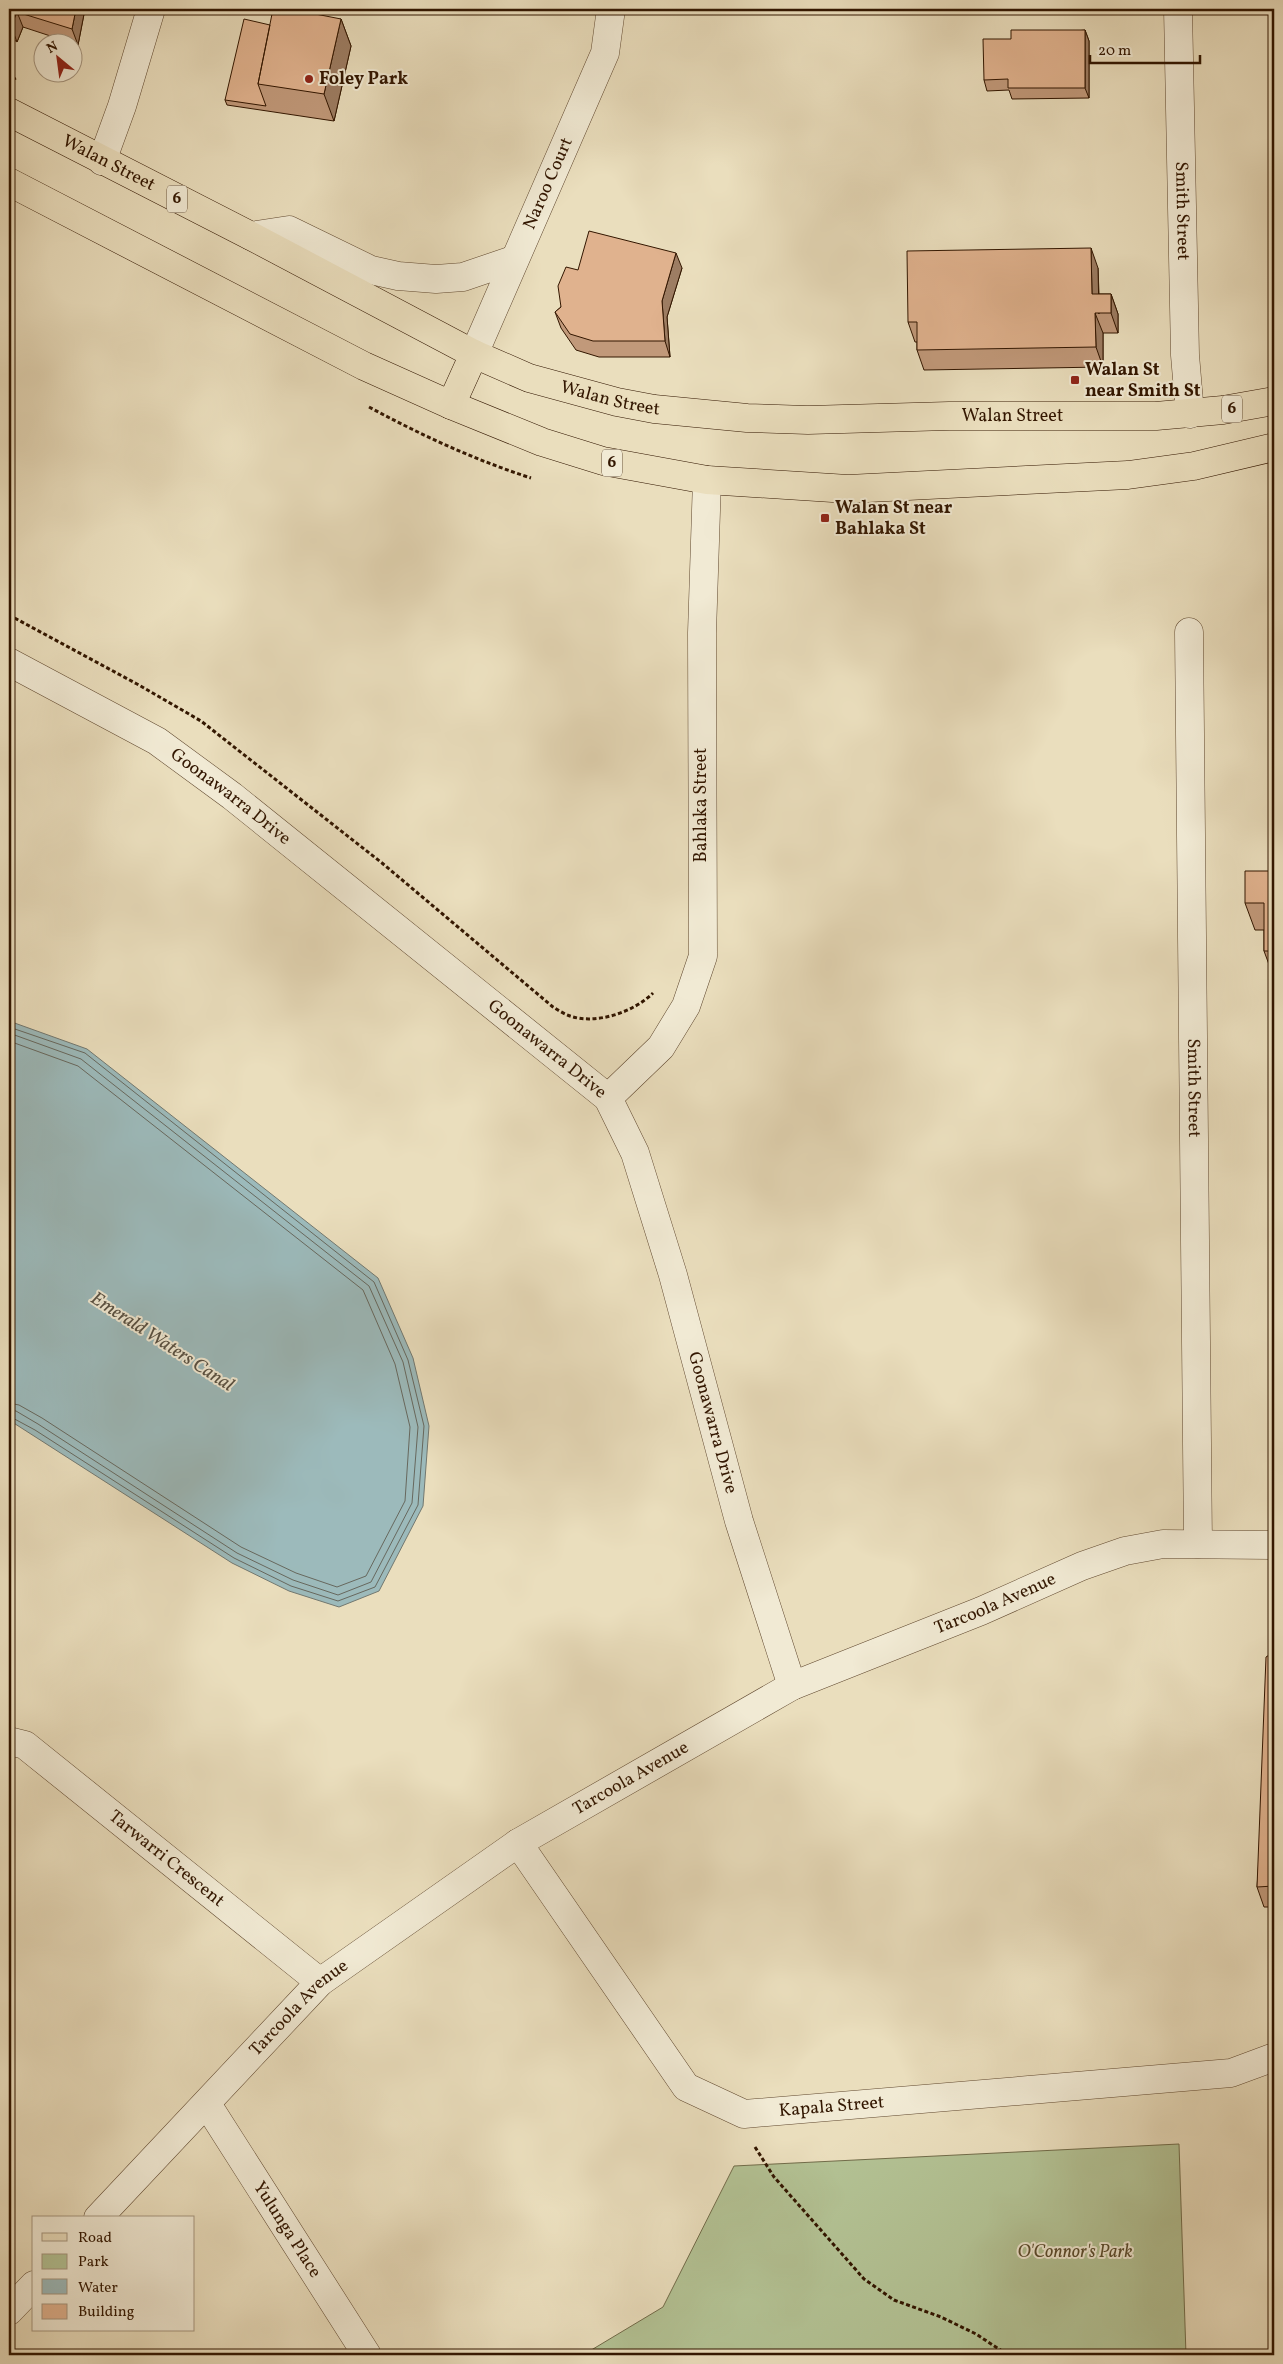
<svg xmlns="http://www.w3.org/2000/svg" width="1283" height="2364" font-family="Vollkorn,serif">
<rect width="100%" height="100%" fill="#eadebd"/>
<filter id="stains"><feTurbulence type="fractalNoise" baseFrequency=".004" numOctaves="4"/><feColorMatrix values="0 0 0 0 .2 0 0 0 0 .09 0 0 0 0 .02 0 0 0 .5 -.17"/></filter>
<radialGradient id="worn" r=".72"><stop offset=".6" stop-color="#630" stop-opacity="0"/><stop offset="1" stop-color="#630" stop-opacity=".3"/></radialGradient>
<path fill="#b3c294" stroke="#726c4a" d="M1179 2144 1186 2355H583L663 2307 734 2166Z"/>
<path fill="#9cbabb" stroke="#727870" d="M9 1021 87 1049 378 1278 413 1358 429 1426 423 1506 379 1591 339 1607 289 1591 232 1563 9 1420Z"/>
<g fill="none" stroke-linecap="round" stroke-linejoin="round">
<path stroke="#67685e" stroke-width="1" d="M9 1027 85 1053 374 1282 408 1360 424 1426 418 1505 375 1587 338 1601 291 1586 234 1558 35 1430 9 1416
M9 1033 81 1059 369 1286 403 1362 418 1427 412 1503 371 1582 338 1595 293 1580 237 1553 38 1424 16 1411 9 1410
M9 1041 78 1066 363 1290 395 1364 410 1427 405 1501 366 1576 337 1587 296 1573 241 1547 42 1418 19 1405 9 1403"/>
<g stroke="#60482f" stroke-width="29">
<g id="street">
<path id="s1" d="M1178 9 1185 355 1190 414"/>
<path d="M102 161 122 106 151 9"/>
<path d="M251 236 289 230 371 270 398 276 436 279 463 277 513 260"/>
<path id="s2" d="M474 354 605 53 611 9"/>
<path id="s3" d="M1189 632 1198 1544"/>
<path id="s4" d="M9 662 157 741 232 796 608 1098 635 1153 673 1275 739 1521 792 1686"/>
<path d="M608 1098 661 1047 686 1006 703 956 702 633 707 480"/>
<path id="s5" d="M9 1741 25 1745 320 1982"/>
<path id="s6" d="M518 1843 686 2087 744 2114 1231 2073 1274 2057"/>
<path id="s7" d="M207 2104 367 2355"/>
<path id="s8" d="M98 2218 320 1982 518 1843 792 1686 981 1611 1082 1566 1125 1551 1163 1544 1274 1545"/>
<path d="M9 2311 34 2285"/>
</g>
</g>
<g stroke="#321600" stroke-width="29">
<g id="primary">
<path id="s9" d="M9 112 251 236 474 354 529 378 617 402 654 409 747 418 808 420 949 416H1156L1223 410 1274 401"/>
<path d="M9 182 364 366 451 405 542 442 603 461 707 480 848 489 1128 475 1194 466 1274 447"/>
<path d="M451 405 474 354"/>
</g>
</g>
<path stroke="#321600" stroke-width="3" stroke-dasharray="4 2.5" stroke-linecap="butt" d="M9 59 15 80
M369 407C421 435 475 460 531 478
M9 615 137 684 201 721 382 863 553 1007C558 1010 564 1014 570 1016 596 1025 634 1012 653 993
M755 2147 774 2177 864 2279 894 2300 941 2317 976 2334 1008 2355"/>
<use href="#street" stroke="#f1ead4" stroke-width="28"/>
<use href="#primary" stroke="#eadebd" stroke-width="28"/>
</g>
<path fill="#c1997a" stroke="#321600" d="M9 9H85L78 45 23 27 17 42 9 36Z
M950 9H1092V12H951Z
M341 19 351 46 334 121 227 105 225 100 270 25Z
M1085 30 1089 41V98L1012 99 1009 90 987 91 984 80 1011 39Z
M682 268 667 317 670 357H599L576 350 561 328 555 312 561 307 578 270Z
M1098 268 1099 294H1111L1118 314V333H1103V367L924 370 917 350V342H915L908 322Z
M1274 871V978L1264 951V930H1255L1245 903Z
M1274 1652V1907H1264L1257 1887Z"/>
<path fill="#9d7d63" stroke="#321600" d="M76 9H85L78 45 72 29Z
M17 12 23 27 17 42 11 26Z
M341 19 351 46 334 121 324 94Z
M1085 30 1089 41V98L1085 88Z
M1091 248 1098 268 1099 314 1092 294Z
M676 253 682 268 667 317 670 357 665 341 662 301Z
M1111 294 1118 314V333L1111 313Z
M1095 313 1103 333V367L1096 347Z"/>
<path fill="#e0b28e" stroke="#321600" d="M9 9H76L72 29 17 12 11 26 9 24Z
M273 9H290L341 19 324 94 258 84Z
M244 19 270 25 258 84 266 106 225 100Z
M1011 30H1085V88H1008V79L984 80 983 39H1011Z
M589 231 676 253 662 301 665 341H593L570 334 555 312 561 307 558 286 566 267 578 270Z
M1091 248 1092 294H1111V313H1095L1096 347 917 350V322H908L907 251Z
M1271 802H1274V858H1272Z
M1245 871H1274V951H1264V903H1245Z
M1274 1652V1886L1257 1887 1266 1657Z"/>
<g fill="#8f2418" stroke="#f1ead4" stroke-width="2">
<circle cx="309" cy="79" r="5"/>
<rect x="1070" y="375" width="10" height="10" rx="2.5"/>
<rect x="820" y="513" width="10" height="10" rx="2.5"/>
</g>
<g text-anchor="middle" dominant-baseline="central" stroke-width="4" stroke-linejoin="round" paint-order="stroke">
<g fill="#f1ead4" stroke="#6b5640" stroke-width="1">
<rect x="167" y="185.5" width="20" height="27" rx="4"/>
<rect x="1222" y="395.5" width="20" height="27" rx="4"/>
<rect x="602" y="449.5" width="20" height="27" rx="4"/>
</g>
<g font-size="16" font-weight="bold" fill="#321600">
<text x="177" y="199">6</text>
<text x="1232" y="409">6</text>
<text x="612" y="463">6</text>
</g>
<g font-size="18" font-weight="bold" fill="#321600" stroke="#f1ead4" text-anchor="start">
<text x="319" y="79">Foley Park</text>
<text x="1085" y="370">Walan St<tspan x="1085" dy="21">near Smith St</tspan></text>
<text x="835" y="508">Walan St near<tspan x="835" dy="21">Bahlaka St</tspan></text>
</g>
<g font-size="18" fill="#321600" stroke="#f1ead4">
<text stroke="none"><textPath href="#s9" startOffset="112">Walan Street</textPath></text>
<text stroke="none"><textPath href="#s2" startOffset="186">Naroo Court</textPath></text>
<text stroke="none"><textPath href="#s1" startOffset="202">Smith Street</textPath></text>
<text stroke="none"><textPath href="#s9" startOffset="668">Walan Street</textPath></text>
<text stroke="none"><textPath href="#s9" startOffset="1072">Walan Street</textPath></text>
<text stroke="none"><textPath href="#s4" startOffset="260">Goonawarra Drive</textPath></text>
<text transform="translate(701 805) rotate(-90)">Bahlaka Street</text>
<text stroke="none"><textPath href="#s4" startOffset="665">Goonawarra Drive</textPath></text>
<text stroke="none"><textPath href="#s3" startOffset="456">Smith Street</textPath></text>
<text stroke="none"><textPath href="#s4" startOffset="1085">Goonawarra Drive</textPath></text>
<text stroke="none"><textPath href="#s8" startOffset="1101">Tarcoola Avenue</textPath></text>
<text stroke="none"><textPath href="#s8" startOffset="696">Tarcoola Avenue</textPath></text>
<text stroke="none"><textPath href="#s5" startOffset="198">Tarwarri Crescent</textPath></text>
<text stroke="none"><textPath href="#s8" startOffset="291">Tarcoola Avenue</textPath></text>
<text stroke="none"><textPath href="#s6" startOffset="448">Kapala Street</textPath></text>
<text stroke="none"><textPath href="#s7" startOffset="149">Yulunga Place</textPath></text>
</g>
<g font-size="18" font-style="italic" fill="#594a2c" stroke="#f1ead4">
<text x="1075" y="2252">O'Connor's Park</text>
</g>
<g font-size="19" font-style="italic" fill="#574f41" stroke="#f1ead4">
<text transform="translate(162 1342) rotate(33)">Emerald Waters Canal</text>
</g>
</g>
<rect width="1283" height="2364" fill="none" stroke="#eadebd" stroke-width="30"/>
<rect x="10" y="10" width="1263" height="2344" fill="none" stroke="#321600" stroke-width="2.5"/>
<rect x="15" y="15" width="1253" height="2334" fill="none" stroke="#321600"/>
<rect x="32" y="2216" width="162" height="115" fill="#f1ead4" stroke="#a5957f"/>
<rect x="42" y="2233" width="25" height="8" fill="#eadebd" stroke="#a5957f"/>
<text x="78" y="2242" font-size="15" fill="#321600">Road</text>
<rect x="42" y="2254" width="25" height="15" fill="#b3c294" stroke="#a5957f"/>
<text x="78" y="2266" font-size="15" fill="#321600">Park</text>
<rect x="42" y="2279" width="25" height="15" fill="#9cbabb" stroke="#a5957f"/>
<text x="78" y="2292" font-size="15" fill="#321600">Water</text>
<rect x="42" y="2304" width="25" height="15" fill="#e0b28e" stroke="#a5957f"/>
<text x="78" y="2316" font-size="15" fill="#321600">Building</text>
<g transform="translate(58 58) rotate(331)"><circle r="24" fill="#f1ead4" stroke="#a5957f"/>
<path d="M0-4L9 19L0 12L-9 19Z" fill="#8f2418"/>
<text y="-8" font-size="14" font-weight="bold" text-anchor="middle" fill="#321600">N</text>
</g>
<path d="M1090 55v8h110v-8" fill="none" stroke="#321600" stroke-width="2.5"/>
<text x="1098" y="55" font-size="15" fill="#321600" stroke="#f1ead4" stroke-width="4" paint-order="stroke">20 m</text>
<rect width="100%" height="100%" filter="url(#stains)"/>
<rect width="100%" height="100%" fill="url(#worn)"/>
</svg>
